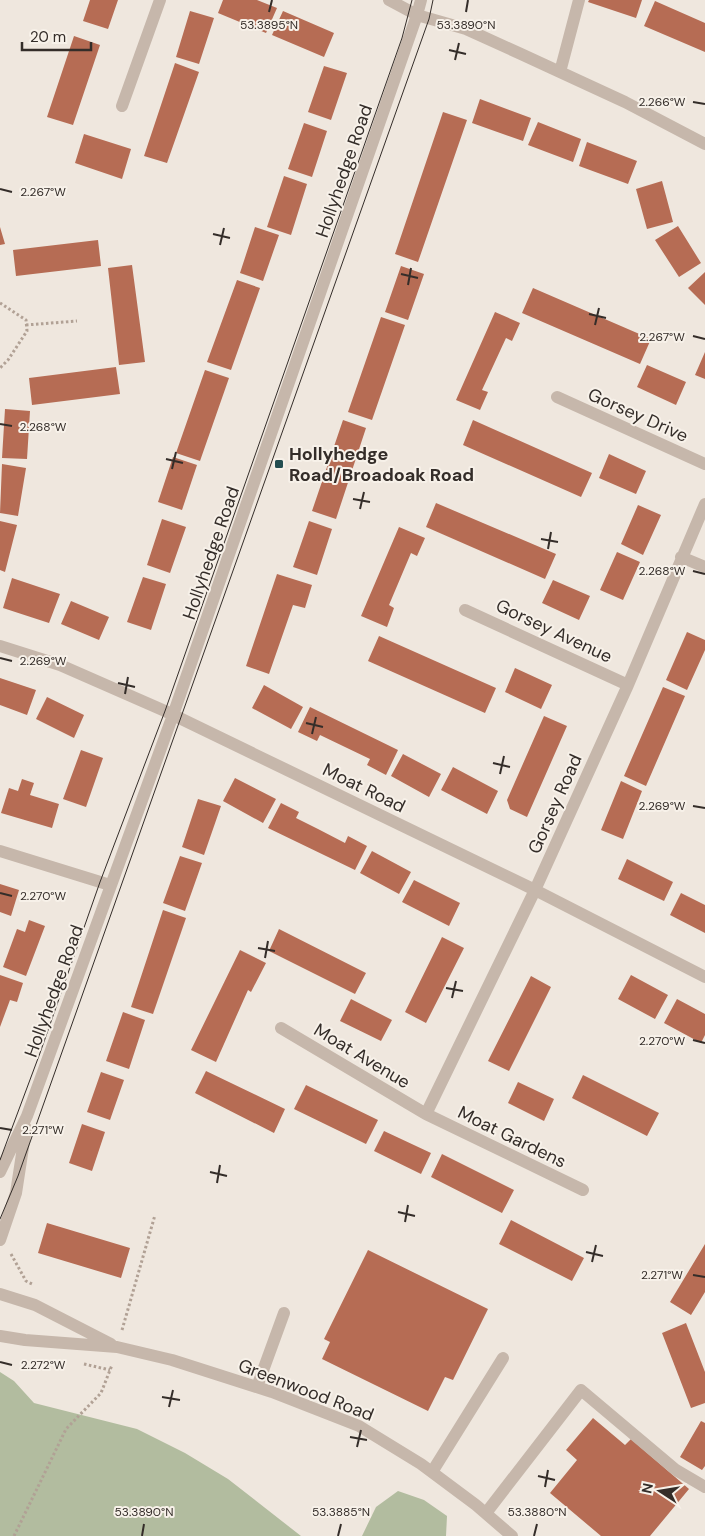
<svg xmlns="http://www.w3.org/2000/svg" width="705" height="1536" font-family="'DM Sans',sans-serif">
<rect width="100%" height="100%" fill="#efe7de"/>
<path fill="#b2bc9f" d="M0 1372 14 1381 34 1403 137 1429 185 1453 228 1479 301 1536H0Z
M398 1491 424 1500 447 1516 446 1536H362L376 1507Z"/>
<path fill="#b66c54" d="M90 0H118L108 29 83 21Z
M223 0H257L277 8 266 33 218 13Z
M589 0H642L636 18 588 2Z
M655 1 705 23V52L644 26Z
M190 11 214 18 199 64 176 57Z
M283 11 334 33 324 57 272 35Z
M74 36 100 45 73 125 47 117Z
M175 63 199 72 167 163 144 156Z
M324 66 347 73 331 120 308 112Z
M480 99 531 118 523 141 472 123Z
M443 112 467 120 418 262 395 254Z
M538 122 581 139 573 162 528 145Z
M304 123 327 131 312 177 288 169Z
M84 134 131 149 122 179 75 163Z
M587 142 637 161 628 184 579 166Z
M284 176 307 184 291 235 267 227Z
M662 181 673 222 647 229 636 189Z
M678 226 701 263 679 277 655 240Z
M0 227 5 244 0 245Z
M255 227 279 235 263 281 240 273Z
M98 240 101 266 16 276 13 250Z
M132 265 145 362 119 365 108 268Z
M401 266 424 274 408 320 385 312Z
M705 272V305L688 288Z
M237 280 260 288 231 370 207 362Z
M533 288 651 339 640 364 522 313Z
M495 312 520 323 512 341 506 338 482 390 488 392 480 410 456 400Z
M381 317 405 325 372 420 348 412Z
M705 352V379L695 375Z
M647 365 686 382 676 405 637 387Z
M116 367 120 394 32 405 29 378Z
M205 370 229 378 200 461 176 453Z
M5 409 30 411 27 459 2 458Z
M343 420 366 428 336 519 312 511Z
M473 420 592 473 581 497 463 445Z
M609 454 646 471 636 494 599 478Z
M173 457 197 465 182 510 158 502Z
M2 464 26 468 18 516 0 513Z
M436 503 556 554 545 579 426 527Z
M638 505 661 515 643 555 621 544Z
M162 519 186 527 170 573 147 565Z
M0 521 17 525 5 572 0 570Z
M309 521 332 529 317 575 293 567Z
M399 527 425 538 417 556 411 553 389 605 394 608 387 627 361 616Z
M617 552 640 562 623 600 600 590Z
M277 574 312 585 305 608 293 605 269 674 246 666Z
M143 577 166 584 151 630 127 622Z
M12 578 60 594 49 623 3 608Z
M553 580 590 596 579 620 542 603Z
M71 601 109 617 99 640 61 624Z
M687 632 705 640V650L687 690 666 680Z
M379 636 496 688 485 713 368 661Z
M515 668 552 685 541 709 505 692Z
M0 678 36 690 27 715 0 705Z
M264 685 303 707 291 729 252 708Z
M663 687 685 696 646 786 624 776Z
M47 697 84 715 74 738 36 719Z
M310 707 398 750 386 775 367 765 370 759 320 735 317 741 298 732Z
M544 716 567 726 527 817 510 809 507 800Z
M81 750 103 758 86 807 63 799Z
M403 754 441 774 429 797 391 776Z
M453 767 498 791 487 814 441 790Z
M235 778 276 799 263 823 223 801Z
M22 779 34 783 30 795 59 804 52 828 1 813 9 788 18 791Z
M621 781 642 791 623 839 601 830Z
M198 799 221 806 204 855 182 847Z
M281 803 299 812 296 818 318 829 345 843 348 836 367 846 355 870 268 828Z
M372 851 411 872 399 894 360 873Z
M180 856 202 863 185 911 163 903Z
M627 859 673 882 664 901 618 879Z
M414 880 460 903 449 926 402 902Z
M0 884 19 890 11 916 0 912Z
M681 893 705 905V933L670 915Z
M163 910 186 918 153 1014 131 1007Z
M29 920 45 926 26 976 3 967 17 929 25 932Z
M279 929 366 973 355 994 269 951Z
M442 937 464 948 426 1023 405 1012Z
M240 950 266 963 251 992 248 990 216 1062 191 1050Z
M0 975 23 983 17 1002 10 1000 0 1027Z
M631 975 668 995 655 1019 618 999Z
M531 976 551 987 509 1071 488 1061Z
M351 999 392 1020 381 1041 340 1021Z
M677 999 705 1014V1035L701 1043 664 1023Z
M123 1012 145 1020 129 1069 106 1061Z
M206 1071 285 1109 274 1133 195 1093Z
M101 1072 124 1080 110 1120 87 1112Z
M583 1075 659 1113 647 1136 572 1098Z
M518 1082 554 1099 544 1121 508 1103Z
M306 1085 378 1120 366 1144 294 1109Z
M82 1124 105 1132 92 1171 69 1163Z
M384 1131 431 1153 421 1174 374 1151Z
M442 1154 514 1190 502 1213 431 1177Z
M511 1220 584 1258 572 1281 499 1244Z
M47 1223 130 1248 121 1278 38 1253Z
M705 1244V1292L691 1315 670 1302Z
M368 1250 488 1309 453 1380 445 1377 428 1411 322 1359 330 1342 324 1339Z
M686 1323 705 1372V1403L691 1408 662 1333Z
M593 1418 625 1445 631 1439 689 1489 650 1536H601L550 1493 577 1460 566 1450Z
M701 1421 705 1423V1466L702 1470 680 1457Z"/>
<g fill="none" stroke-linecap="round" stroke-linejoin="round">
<path stroke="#b1a195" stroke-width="3" stroke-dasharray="2.5 2.5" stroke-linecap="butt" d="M0 303 26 320 27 331 8 360 0 368
M26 325 77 321
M11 1254 26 1281 32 1284
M122 1330 155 1215
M84 1364 110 1370
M14 1536 66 1429 101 1393 112 1365"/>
<path stroke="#c6b7ab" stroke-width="12" d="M389 0 417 15 466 29 521 54 625 102 705 144
M560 72 579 0
M122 106 160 0
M557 397 705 464
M681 557 705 567
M465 610 628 685
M0 646 60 665 165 711 535 890 705 977
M0 851 110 885
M281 1028 426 1114 583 1190
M426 1114 535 890 628 685 705 504
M0 1172 27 1116 173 715 417 15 421 0
M0 1240 16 1193 26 1128
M0 1294 35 1305 111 1344
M0 1336 25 1340 117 1347 172 1360 272 1392 359 1426 421 1464 476 1505 512 1536
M257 1387 284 1313
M432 1472 503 1358
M486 1513 581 1390 676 1470 705 1487"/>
<path stroke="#342d29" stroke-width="1" d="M0 1160 40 1053 100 882 165 711 402 38 412 0
M0 1219 18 1176 429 19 433 0"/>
</g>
<path fill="none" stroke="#342d29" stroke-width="2" d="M269 12 272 0M466 12 468 0M449 50 466 54M455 60 459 43M693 102 705 104M0 189 12 192M213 234 230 238M220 245 224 228M401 274 418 278M408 285 411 268M589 314 606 318M595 325 599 308M693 336 705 339M0 424 12 426M166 459 183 463M172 469 176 452M353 499 370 502M360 509 364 492M541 539 558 542M548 549 551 532M693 571 705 574M0 658 12 661M118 683 135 687M125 694 128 677M306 723 323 727M312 734 316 717M493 763 510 767M500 774 504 756M693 806 705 808M0 893 12 896M258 948 275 951M265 958 268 941M446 988 463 991M452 998 456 981M693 1040 705 1043M0 1128 12 1130M210 1172 227 1176M217 1183 220 1165M398 1212 415 1216M405 1222 408 1205M586 1252 603 1256M592 1262 596 1245M693 1275 705 1277M0 1362 12 1365M162 1397 180 1400M169 1407 173 1390M350 1437 367 1440M357 1447 361 1430M538 1476 555 1480M545 1487 548 1470M142 1536 144 1524M338 1536 341 1524M534 1536 537 1524"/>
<rect fill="#244e51" stroke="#f7f1e9" stroke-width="2" x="274" y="459" width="10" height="10" rx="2.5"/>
<g text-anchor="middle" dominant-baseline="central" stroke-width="4" stroke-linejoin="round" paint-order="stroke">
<g font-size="18" fill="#342d29" stroke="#f7f1e9">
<text transform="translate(344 171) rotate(-71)">Hollyhedge Road</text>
<text transform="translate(638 415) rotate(24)">Gorsey Drive</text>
<text transform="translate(211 553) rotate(-71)">Hollyhedge Road</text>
<text transform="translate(554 631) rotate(25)">Gorsey Avenue</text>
<text transform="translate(364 788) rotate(26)">Moat Road</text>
<text transform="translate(555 804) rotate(-66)">Gorsey Road</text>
<text transform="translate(54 991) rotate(-70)">Hollyhedge Road</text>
<text transform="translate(362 1056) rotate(31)">Moat Avenue</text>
<text transform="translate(512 1137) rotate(26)">Moat Gardens</text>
<text transform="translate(306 1390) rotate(21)">Greenwood Road</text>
</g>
<g font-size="18" font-weight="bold" fill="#342d29" stroke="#f7f1e9" text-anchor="start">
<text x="289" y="454">Hollyhedge<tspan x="289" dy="21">Road/Broadoak Road</tspan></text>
</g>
</g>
<g font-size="12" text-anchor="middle" fill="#342d29" stroke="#f7f1e9" stroke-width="4" stroke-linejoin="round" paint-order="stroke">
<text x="269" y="29">53.3895°N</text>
<text x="466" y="29">53.3890°N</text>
<text x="662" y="106">2.266°W</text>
<text x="43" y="196">2.267°W</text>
<text x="662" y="341">2.267°W</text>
<text x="43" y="431">2.268°W</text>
<text x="662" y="575">2.268°W</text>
<text x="43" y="665">2.269°W</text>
<text x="662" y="810">2.269°W</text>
<text x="43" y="900">2.270°W</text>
<text x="662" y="1045">2.270°W</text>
<text x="43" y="1134">2.271°W</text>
<text x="662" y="1279">2.271°W</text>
<text x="43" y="1369">2.272°W</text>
<text x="144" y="1516">53.3890°N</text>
<text x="341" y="1516">53.3885°N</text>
<text x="537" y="1516">53.3880°N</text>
</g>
<g transform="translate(660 1491) rotate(282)" stroke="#f7f1e9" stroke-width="4" paint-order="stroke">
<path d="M0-4L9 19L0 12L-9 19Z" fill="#342d29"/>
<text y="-8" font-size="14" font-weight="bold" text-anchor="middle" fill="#342d29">N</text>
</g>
<path d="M22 42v8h69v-8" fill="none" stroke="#342d29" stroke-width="2.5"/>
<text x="30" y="42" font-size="15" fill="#342d29" stroke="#f7f1e9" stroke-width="4" paint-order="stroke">20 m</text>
</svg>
